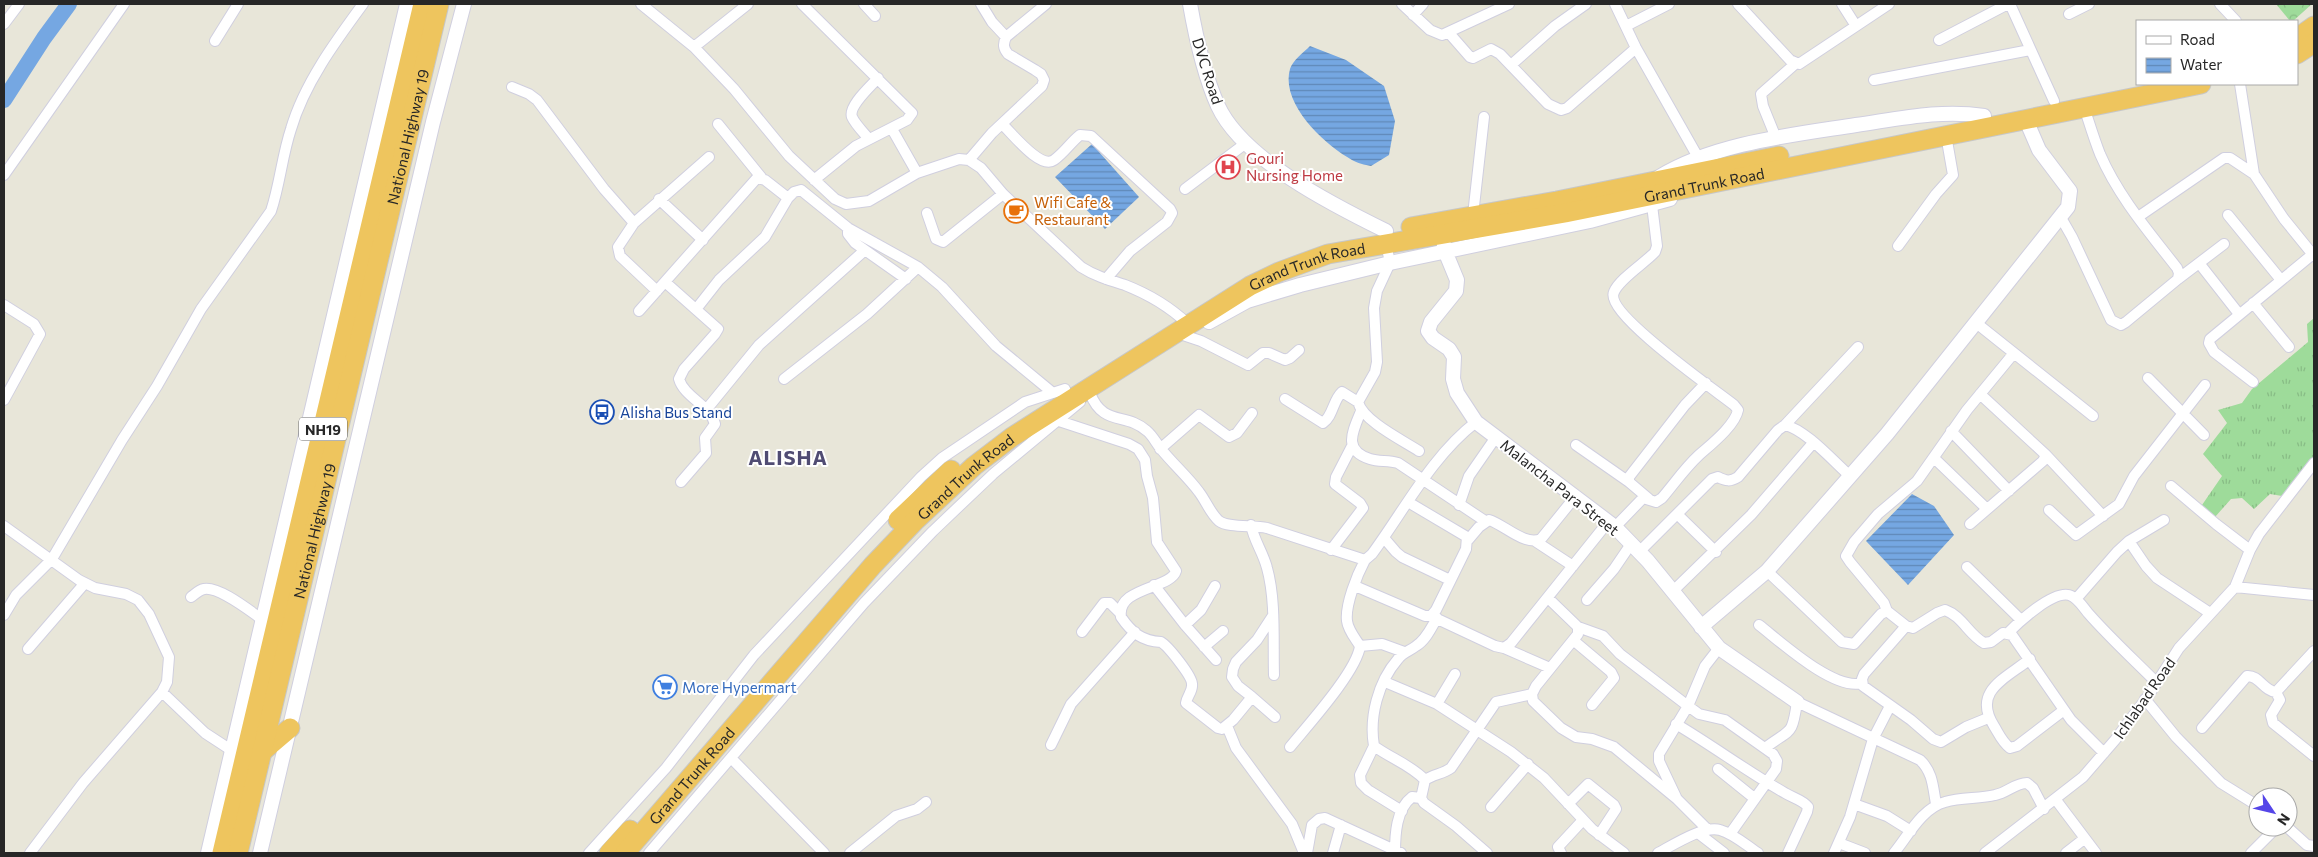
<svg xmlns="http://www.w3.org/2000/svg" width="2318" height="857" font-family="Commissioner,sans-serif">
<defs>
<pattern id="grass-tufts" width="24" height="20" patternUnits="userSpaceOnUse" patternTransform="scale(1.25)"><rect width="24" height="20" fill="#9edb9a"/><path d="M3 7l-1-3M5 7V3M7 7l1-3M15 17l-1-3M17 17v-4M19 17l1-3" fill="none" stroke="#88bc85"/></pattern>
<pattern id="forest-crowns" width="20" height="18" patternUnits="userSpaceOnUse" patternTransform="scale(1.25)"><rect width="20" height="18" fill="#9edb9a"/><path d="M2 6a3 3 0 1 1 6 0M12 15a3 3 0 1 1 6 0" fill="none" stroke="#88bc85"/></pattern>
<pattern id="water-rules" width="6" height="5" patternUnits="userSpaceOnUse" patternTransform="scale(1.25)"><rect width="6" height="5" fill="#75a7e2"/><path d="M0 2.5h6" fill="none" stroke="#6088b7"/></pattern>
</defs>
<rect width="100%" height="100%" fill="#e8e6d9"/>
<path fill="url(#grass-tufts)" d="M2314 318V457L2282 496 2270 494 2254 509 2242 498 2231 499 2215 517 2202 505 2222 476 2203 454 2227 423 2218 410 2242 403 2252 389 2308 342 2307 324Z"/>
<path fill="url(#forest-crowns)" d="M2276 4H2312L2293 21H2290Z"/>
<path fill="url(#water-rules)" d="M1310 46 1346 60 1384 86 1395 121 1389 155 1371 166C1365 165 1357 163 1352 160 1325 145 1280 104 1290 69 1292 61 1304 52 1310 46Z
M1092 144 1139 197 1105 229 1055 177Z
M1912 494 1934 506 1954 535 1908 585 1866 541Z"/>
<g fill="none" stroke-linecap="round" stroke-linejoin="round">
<path stroke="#75a7e2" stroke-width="16" d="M4 100 44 38 69 4"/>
<g stroke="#d0cfdf" stroke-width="12">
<path id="street" d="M641 4 694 47 734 89 789 156 835 199 846 204 869 201 917 173 959 159 969 160 981 168 1003 194 1081 267C1095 276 1109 280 1125 285 1148 294 1170 307 1188 324
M802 4 912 113 907 120 856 146 814 180
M864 4 875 16
M981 4 992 22 1006 37
M1402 4 1430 30 1442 35 1509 4
M1615 4 1636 48 1699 159
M1738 4 1790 60 1799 64 1889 4
M1842 4 1856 26
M2010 4 2054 101
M2220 4 2236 21
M2069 14 2089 4
M1413 15 1423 4
M4 24 19 4
M1626 26 1669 4
M1449 33 1470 57 1473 58 1491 49 1500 54 1548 104 1561 110 1567 108 1636 48
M1939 40 2008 4
M215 41 238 4
M694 47 748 4
M1511 65 1555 26 1586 4
M1874 80 2030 50
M2240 84 2254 174 2284 219 2314 256
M512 87 529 94 537 100 604 189 634 223
M718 124 761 177
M1002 124C1012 133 1040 170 1054 160 1064 153 1071 142 1080 135L1091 136 1170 209 1172 213 1167 222 1130 251 1106 279
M892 129 917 173
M1776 138 1763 106 1761 94 1795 64
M869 139C864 133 855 124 852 117 848 106 871 86 878 78
M969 160 992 133 1042 86 1044 80 1041 74 1035 70 1008 54C1003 48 1003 44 1006 37L1046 4
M4 175 124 4
M1185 189 1246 143
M659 199 703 240
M927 213 936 239 943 242 1003 194
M1473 215 1484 117
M2228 215 2281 280
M2060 216 2072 237 2111 320 2121 325 2126 322 2178 279 2179 273 2177 268C2149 232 2118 196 2100 154 2094 139 2089 122 2084 107
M2138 217 2224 158H2230L2254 174
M848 228V234L855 243 906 279
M1386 243 1390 263 1377 291 1374 308 1377 362 1375 372 1358 402C1363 421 1402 440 1419 451
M1898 246 1936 194 1953 175 1946 135
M2199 263 2239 314
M2178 279 2224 244
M665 282 718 329 715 334 684 369 679 379C684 397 710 405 715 424L705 438 706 453 681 482
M657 291 620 256 618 247 634 223 709 157
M2253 303 2289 347
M4 305 34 324 40 334 4 400
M697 308 719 280 765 237 788 198 794 192 801 190 848 228 918 267 942 287 996 346 1053 393
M639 311 757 178 765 180 788 198
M1975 322 2093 416
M1183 335 1201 341 1248 365 1263 353H1269L1285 360 1290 358 1299 350
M2148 378 2204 435
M784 379 867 314 918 267
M2253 382 2214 352 2209 343 2210 339 2313 254
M1090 393C1103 427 1126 412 1147 431 1153 436 1156 443 1161 449 1173 464 1188 477 1199 492 1206 501 1210 513 1219 521 1228 528 1253 525 1267 528L1365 560 1372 554C1405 509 1432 456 1476 422
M1285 399 1323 423C1333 416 1333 400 1342 392L1358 402
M706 410 759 345 865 250
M1361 411C1353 431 1342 450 1370 459 1379 462 1388 460 1398 463L1485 521
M1059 421 1129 444 1138 449 1145 460 1147 476 1153 498 1157 542 1176 571C1171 589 1116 587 1121 617 1132 633 1142 641 1161 642 1168 646 1192 676 1192 684 1193 691 1187 696 1186 703L1218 728 1222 729 1233 720 1252 697 1275 717
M1785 425 1858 347
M1951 431 2009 491
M1576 445 1629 482
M1160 449 1199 415 1229 437 1237 433 1252 413
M2046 455 2103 516
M1934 458 1987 509
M2171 486 2216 524 2250 550
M1649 499 1629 482V477L1685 405 1706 383
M1459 505 1469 476 1496 437
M2049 510 2076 535 2119 504 2134 476 2205 385
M1677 514 1716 552
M1970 524 2043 461 2046 455 1980 394
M1251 525C1254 541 1263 552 1267 568 1276 600 1273 642 1274 675
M4 526 79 580 95 588 126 594 138 600 149 614 169 657 167 682 162 692 83 783 30 853
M1615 527 1643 498 1656 502 1662 498C1674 484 1685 468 1698 456 1709 446 1735 426 1738 410L1734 405C1715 390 1604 313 1614 292 1619 279 1645 263 1655 252L1657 246 1652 205
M1384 538 1396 552 1402 557 1450 580
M1468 540 1479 527 1489 520C1505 525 1524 546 1541 539L1575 497
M1535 541 1573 566
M2129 541 2146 566 2157 578 2210 613
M1331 550 1363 508 1360 503 1335 484 1336 477 1352 446
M1639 552 1712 479 1718 477C1726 481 1730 482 1738 477L1778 430 1785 425C1806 430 1833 461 1850 476
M1967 567 2021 620
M1767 571 1842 642 1854 644 1881 614 1887 611 1906 626 1913 628 1937 613 1945 610C1962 616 1969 635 1984 643L1991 642 2003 633 2012 635 2071 720 2104 753
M1154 585 1185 625 1216 660
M1355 586 1425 616H1431L1436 610 1466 549 1467 537 1408 502
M2235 587 2250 550 2259 534 2314 463
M1672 592 1751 515 1813 443
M191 597C195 594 199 590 204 589 219 586 250 611 263 620
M1548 598 1578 627V634L1536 686 1532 694 1533 701 1561 728 1576 737 1592 739 1614 747 1677 799 1707 829
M2076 599 2117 552 2129 541 2164 520
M1587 600 1614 569 1631 544
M1887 611 1884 603 1850 562 1846 556 1854 542 1878 514 1917 481 1967 410 2014 353
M4 615 16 595 52 559 122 440 157 386 201 309 271 211C280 184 282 156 291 129 304 84 335 42 363 4
M1431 616 1495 646 1504 648 1511 643 1608 522
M1437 618C1431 628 1426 640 1416 646 1410 651 1403 652 1398 659 1378 682 1369 717 1374 746 1390 758 1411 765 1425 780L1421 798 1424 803 1456 826 1487 853
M1185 625 1201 610 1215 586
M1759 625C1781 642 1834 691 1862 683
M1906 626 1864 674 1862 679 1863 686 1911 720 1933 739 1941 742 1966 727 1988 718
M1578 627 1603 636 1620 654 1688 706 1699 714 1725 720 1773 754 1777 761 1776 769 1730 834
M1082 632 1104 603H1110L1120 613
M2008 633C2019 622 2052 591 2069 595 2077 597 2083 607 2088 613 2109 637 2133 659 2156 682
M1573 640 1611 672 1614 678 1592 705
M1360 646 1382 644 1404 652
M1204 647 1223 631
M1504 648 1550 668
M28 649 85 583
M2030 659C2005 679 1972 691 1994 726 1999 734 2002 742 2010 748L2017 746 2064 710
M1385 682 1437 704 1511 752 1544 778 1592 829 1624 853
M162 692 205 733 231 750
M2276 692 2280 700 2271 715 2273 723 2314 756
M1252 697 1238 686 1232 677 1233 669 1236 662 1257 640 1272 617
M2145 699 2176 737 2221 783 2258 806
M1437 704 1455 674
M1676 724C1713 746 1748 772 1785 793 1793 798 1803 800 1808 807L1807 812 1788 853
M1227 726 1236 748 1292 824 1304 853
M2202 728 2247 676C2259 675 2264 691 2276 692L2314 651
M1051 745 1071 704 1135 632
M1374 746 1360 775 1361 783 1368 790 1402 811
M1290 747C1308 725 1357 671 1360 646 1355 638 1348 630 1347 621 1345 605 1357 575 1365 560
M1765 748C1791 728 1792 737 1797 702L1920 760C1933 772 1933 788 1936 804
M731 758 824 853
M1718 769 1754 798
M1425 780C1434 774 1443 774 1451 768L1496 702 1532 694
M1676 797 1659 761V754L1688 706 1705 666 1719 648
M2056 800 2096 853
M1568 804 1588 784 1614 805 1616 809 1599 835
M1854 804 1887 816 1911 831
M1491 807 1528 764
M2287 827 2307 845 2314 846
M1698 833 1724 853
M1839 843 1865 853
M589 853 666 768 754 655 921 477 942 458 1025 402 1065 389
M649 853 864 603 933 531 993 474 1080 402
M850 853 896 816 917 809 926 802
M1307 853 1312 825 1319 819 1325 818 1401 853
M1333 853 1341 825
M1395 853C1395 835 1396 809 1412 797L1421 798
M1561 853 1558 847 1583 820
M1658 853C1673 845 1704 825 1720 830 1734 834 1746 845 1758 853
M1834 853 1850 817 1873 739 1890 706
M1894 853C1908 836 1922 808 1945 802 1961 797 1979 799 1995 795 2007 793 2015 783 2027 783L2033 788 2044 809
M1985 853 2083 777 2115 740 2148 696 2179 648 2235 587 2314 595
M2066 853 2084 839
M2251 853 2277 827"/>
</g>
<g stroke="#d0cfdf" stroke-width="16">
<path id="secondary" d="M1190 4C1196 38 1204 75 1218 106 1243 160 1335 206 1386 231
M1659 177C1715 143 1792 135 1856 125 1898 119 1941 109 1984 116
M1442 234 1445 251 1457 280 1456 291 1431 322 1428 331 1433 338 1449 349 1454 357 1453 379 1457 393 1476 422 1615 527 1648 561 1719 648 1797 702
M1209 322 1247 301 1300 285 1390 263 1590 221 1670 199
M1701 627 1767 571 1887 434 2068 207 2070 191 2039 150 2026 120
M208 853 407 4
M260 853 433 122 464 4"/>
</g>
<g stroke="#c7c7c7" stroke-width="21">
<g id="highway">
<path d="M2297 38 2314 26"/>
<path d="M2297 54 2314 43"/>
<path d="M1411 227 1557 201 1779 156"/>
<path d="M898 520 951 470"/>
<path d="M263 751 290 728"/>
<path d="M222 853 423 4"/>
<path id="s1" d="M238 853 439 4"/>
<path d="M609 853 630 830"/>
<path id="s2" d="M625 853 873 565 916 520 974 466 1012 437 1250 286 1279 272 1328 254 1565 213 2201 84"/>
</g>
</g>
<use href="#street" stroke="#fff" stroke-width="10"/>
<use href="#secondary" stroke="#fff" stroke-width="14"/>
<use href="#highway" stroke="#eec55e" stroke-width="19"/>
</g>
<defs>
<g id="hospital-ring" transform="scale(1.25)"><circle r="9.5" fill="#fff" stroke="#e0444e" stroke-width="1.5"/><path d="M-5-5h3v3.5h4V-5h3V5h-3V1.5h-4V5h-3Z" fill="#e0444e"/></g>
<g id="cafe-ring" transform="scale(1.25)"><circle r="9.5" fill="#fff" stroke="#e8710a" stroke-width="1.5"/><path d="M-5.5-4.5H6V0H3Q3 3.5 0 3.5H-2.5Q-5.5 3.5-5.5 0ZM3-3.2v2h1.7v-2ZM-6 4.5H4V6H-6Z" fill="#e8710a"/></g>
<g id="bus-ring" transform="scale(1.25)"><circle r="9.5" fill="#fff" stroke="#1a4fb4" stroke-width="1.5"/><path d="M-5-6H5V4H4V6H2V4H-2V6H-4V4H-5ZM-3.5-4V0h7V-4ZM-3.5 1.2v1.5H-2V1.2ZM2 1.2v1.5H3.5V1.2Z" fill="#1a4fb4"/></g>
<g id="supermarket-ring" transform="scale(1.25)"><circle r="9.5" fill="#fff" stroke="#3f7fe0" stroke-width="1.5"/><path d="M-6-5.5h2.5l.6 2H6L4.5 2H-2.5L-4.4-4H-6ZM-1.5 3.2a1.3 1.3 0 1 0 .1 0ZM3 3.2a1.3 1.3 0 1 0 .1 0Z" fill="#3f7fe0"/></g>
</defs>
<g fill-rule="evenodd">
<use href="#hospital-ring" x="1228" y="167"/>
<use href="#cafe-ring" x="1016" y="211"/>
<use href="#bus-ring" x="602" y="412"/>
<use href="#supermarket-ring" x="665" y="687"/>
</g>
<g text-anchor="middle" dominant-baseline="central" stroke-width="4" stroke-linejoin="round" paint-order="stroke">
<rect fill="#fff" stroke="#686868" stroke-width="1" x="299" y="417.5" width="48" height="23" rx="4"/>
<g font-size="14" font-weight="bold" fill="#272727">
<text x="323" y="429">NH19</text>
</g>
<g font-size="15" fill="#272727" stroke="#fff">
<text transform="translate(1208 71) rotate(72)">DVC Road</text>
<text stroke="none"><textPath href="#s1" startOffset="736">National Highway 19</textPath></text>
<text stroke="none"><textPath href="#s2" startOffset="1318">Grand Trunk Road</textPath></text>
<text stroke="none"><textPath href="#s2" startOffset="912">Grand Trunk Road</textPath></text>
<text stroke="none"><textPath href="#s2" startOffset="508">Grand Trunk Road</textPath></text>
<text transform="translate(1560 487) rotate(38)">Malancha Para Street</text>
<text stroke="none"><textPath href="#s1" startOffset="331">National Highway 19</textPath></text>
<text transform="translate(2144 698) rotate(-55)">Ichlabad Road</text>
<text stroke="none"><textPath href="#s2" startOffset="102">Grand Trunk Road</textPath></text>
</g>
<g font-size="15" fill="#be3a42" stroke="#fff" text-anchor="start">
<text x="1246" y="158">Gouri<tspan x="1246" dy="17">Nursing Home</tspan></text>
</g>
<g font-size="15" fill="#c56008" stroke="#fff" text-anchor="start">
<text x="1034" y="202">Wifi Cafe &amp;<tspan x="1034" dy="17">Restaurant</tspan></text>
</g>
<g font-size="15" fill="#164399" stroke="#fff" text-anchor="start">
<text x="620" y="412">Alisha Bus Stand</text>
</g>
<g font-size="15" fill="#366cbe" stroke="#fff" text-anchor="start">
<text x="682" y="687">More Hypermart</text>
</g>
<g font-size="20" font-weight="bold" letter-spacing="1" fill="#504c73" stroke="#fff">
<text x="788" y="457">ALISHA</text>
</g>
</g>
<rect width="2318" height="857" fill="none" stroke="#272727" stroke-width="10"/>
<rect x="2136" y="20" width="162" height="65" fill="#ffffff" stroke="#a9a9a9"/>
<rect x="2146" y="36" width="25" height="8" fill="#ffffff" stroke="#a9a9a9"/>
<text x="2180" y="45" font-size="15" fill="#272727">Road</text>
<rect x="2146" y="58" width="25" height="15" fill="url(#water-rules)" stroke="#a9a9a9"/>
<text x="2180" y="70" font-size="15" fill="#272727">Water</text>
<g transform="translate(2273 812) rotate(125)"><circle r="24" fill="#ffffff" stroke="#a9a9a9"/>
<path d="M0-4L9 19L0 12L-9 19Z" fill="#5546e8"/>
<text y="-8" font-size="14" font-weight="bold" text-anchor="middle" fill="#272727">N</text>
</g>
</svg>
